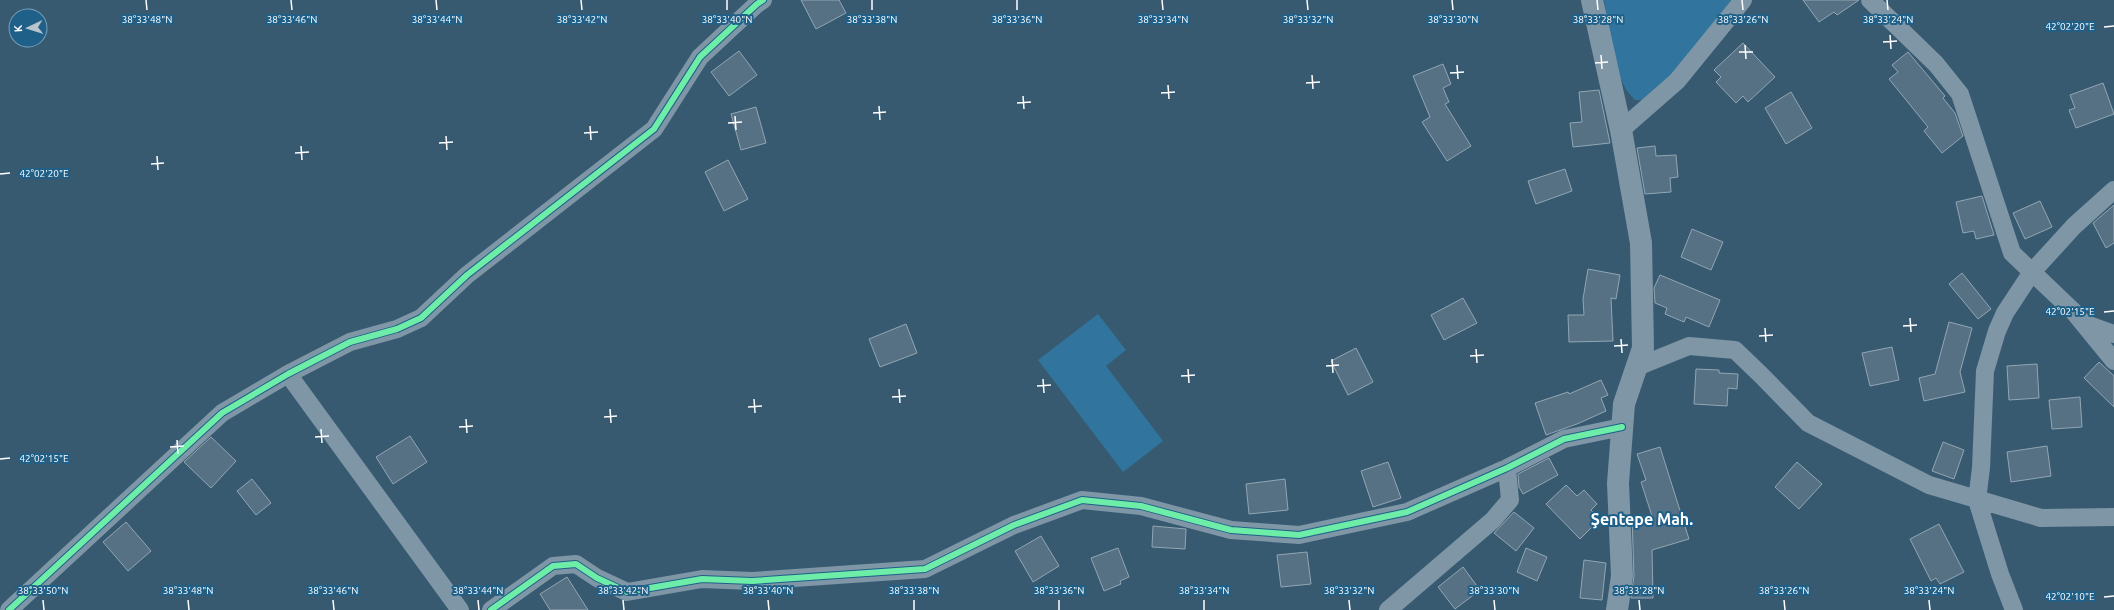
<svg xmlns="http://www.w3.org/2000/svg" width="2114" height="610" font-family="Ubuntu,sans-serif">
<rect width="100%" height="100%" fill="#375a71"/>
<path fill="#31759e" d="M1604 0H1731L1681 66 1646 100H1635C1610 75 1611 33 1604 0Z
M1098 314 1126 350 1106 366 1163 441 1123 472 1038 360Z"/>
<path fill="#557183" stroke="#92a6b4" d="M801 0H839L846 13 816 29Z
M1803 0H1859L1837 15 1834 12 1819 22Z
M1743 43 1775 77 1748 102 1743 96 1736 103 1716 82 1721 77 1714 70Z
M739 51 757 75 729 96 711 72Z
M1908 52 1945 96 1943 98 1955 113 1963 136 1942 153 1924 131 1928 127 1889 79 1898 72 1892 65Z
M1443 64 1451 84 1443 88 1449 102 1445 104 1471 146 1447 161 1422 122 1430 117 1413 76Z
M2103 83 2114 114 2076 128 2069 110 2075 108 2070 95Z
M1599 90 1610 143 1573 147 1570 123 1582 122 1579 92Z
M1791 92 1812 128 1786 144 1765 108Z
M756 107 766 143 741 150 731 114Z
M1655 146 1656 156 1676 155 1678 177 1670 178 1671 192 1645 194 1637 148Z
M728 160 748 199 724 211 705 172Z
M1565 169 1572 191 1536 204 1528 181Z
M1982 196 1994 235 1976 239 1974 231 1963 233 1956 202Z
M2040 201 2052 227 2025 239 2013 213Z
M2114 205V243L2106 248 2093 223Z
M1692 229 1723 242 1711 270 1681 257Z
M1588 269 1620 275 1616 299 1611 298 1613 341 1569 342 1568 315H1584L1583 299Z
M1962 273 1991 309 1978 319 1949 284Z
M1660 275 1720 300 1709 327 1686 317 1684 322 1665 314 1667 308 1655 303 1654 288Z
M1463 298 1477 323 1444 340 1431 315Z
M1949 322 1972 328 1960 372 1965 392 1924 401 1919 378 1935 374Z
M906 324 917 353 880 367 869 339Z
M1892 347 1899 380 1870 386 1862 353Z
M1356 348 1373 382 1348 395 1331 361Z
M2099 362 2114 376V407L2084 378Z
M2037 364 2039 398 2009 400 2007 366Z
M1696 369 1719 370V373L1738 374 1737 389 1728 388 1727 406 1694 404Z
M1601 380 1608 395 1601 398 1606 411 1577 424 1546 435 1535 403 1568 392 1569 394Z
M2080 397 2082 427 2052 429 2049 400Z
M410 436 427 462 393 484 376 457Z
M211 437 236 461 211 488 184 462Z
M1943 442 1964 450 1954 479 1932 471Z
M2047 446 2051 476 2011 482 2007 452Z
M1660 447 1689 539 1652 550 1653 598H1631L1634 576 1632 517 1652 516 1641 482 1646 480 1637 454Z
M1549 458 1558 475 1523 494 1519 487 1518 474Z
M1388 462 1401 498 1373 507 1361 471Z
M1797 462 1822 484 1799 509 1775 487Z
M252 479 271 503 256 515 237 491Z
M1285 479 1288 510 1249 514 1246 484Z
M1566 485 1577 496 1584 490 1597 504 1591 510 1600 519 1580 539 1546 504Z
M1514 512 1534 528 1516 551 1494 533Z
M126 522 151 551 128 571 103 542Z
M1939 524 1964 572 1940 584 1936 578 1931 581 1910 539Z
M1153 526 1186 529 1185 549 1152 547Z
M1041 536 1059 566 1033 582 1015 551Z
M1118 548 1129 577 1120 581 1121 584 1104 591 1091 558Z
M1526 548 1547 557 1537 581 1517 572Z
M1307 552 1311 584 1281 587 1277 555Z
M1584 560 1606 563 1602 600 1580 598Z
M1463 567 1480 590 1455 609 1438 587Z
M567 577 588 610H550L540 594Z"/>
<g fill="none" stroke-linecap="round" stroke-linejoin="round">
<path stroke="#7e96a6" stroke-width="18" d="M1870 0 1936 64 1960 94 2012 253 2074 312 2114 361
M1621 130 1677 81 1743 0
M2083 323 2114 334
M1637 367 1689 346 1735 350 1761 375 1808 423 1929 485 2041 518 2114 517
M288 374 460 610
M9 610 222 413 288 374 350 342 397 329 421 318 467 275 654 129 700 57 757 4 763 0
M491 610 553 566 576 564 597 578 627 592 702 579 752 581 925 569 1014 525 1082 500 1141 506 1231 530 1299 535 1407 512 1507 468 1564 439 1622 427
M1388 610 1493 520 1510 500 1507 468
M2014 610 2000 574 1977 500 1981 468 1985 371 1997 331 2005 313 2032 272 2074 226 2114 190"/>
<path stroke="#7e96a6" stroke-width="22" d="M1592 0 1621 130 1641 243 1643 348 1624 404 1618 483 1622 576 1617 610"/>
<g stroke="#1f6089" stroke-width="8">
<path id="cycleway" d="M9 610 222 413 288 374 350 342 397 329 421 318 467 275 654 129 700 57 757 4 763 0
M491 610 553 566 576 564 597 578 627 592 702 579 752 581 925 569 1014 525 1082 500 1141 506 1231 530 1299 535 1407 512 1507 468 1564 439 1622 427"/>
</g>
<use href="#cycleway" stroke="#6deda7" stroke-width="6"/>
</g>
<path fill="none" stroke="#fff" stroke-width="1.5" d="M146 0 147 10M291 0 292 10M436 0 437 10M581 0 582 10M727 0V10M872 0V10M1017 0V10M1162 0 1163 10M1307 0 1308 10M1452 0 1453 10M1597 0 1598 10M1742 0 1743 10M1887 0 1888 10M2104 27 2114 26M1890 35 1891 49M1883 42 1897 41M1745 45 1746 59M1739 52H1753M1601 55 1602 69M1595 63 1608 62M1457 65 1458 79M1450 73 1464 72M1312 75 1313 89M1306 83 1320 82M1168 85 1169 99M1161 93 1175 92M1023 96 1024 109M1017 103 1031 102M879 106 880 120M873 113 886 112M735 116 736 130M728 123 742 122M590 126 591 140M584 133 598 132M446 136 447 150M439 143 453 142M301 146 302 160M295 153 309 152M157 156 158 170M151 164 164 163M0 174 10 173M2104 312 2114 311M1910 318 1911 332M1903 326 1917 325M1765 328 1766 342M1759 336 1773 335M1621 339 1622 353M1614 346 1628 345M1476 349 1477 363M1470 356 1484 355M1332 359 1333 373M1326 366 1339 365M1188 369 1189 383M1181 376 1195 375M1043 379 1044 393M1037 386 1051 385M899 389 900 403M892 397 906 396M754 399 755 413M748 407 762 406M610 409 611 423M604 417 617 416M466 419 467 433M459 427 473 426M321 429 322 443M315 437 329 436M177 440 178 454M170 447 184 446M0 459 10 458M2104 597 2114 596M43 600 44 610M188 600 189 610M333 600 334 610M478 600 479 610M623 600 624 610M768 600 769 610M914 600V610M1059 600V610M1204 600V610M1349 600 1350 610M1494 600 1495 610M1639 600 1640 610M1784 600 1785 610M1929 600 1930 610"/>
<g text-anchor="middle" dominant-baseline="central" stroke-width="4" stroke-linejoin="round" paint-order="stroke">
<g font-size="16" font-weight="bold" fill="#fff" stroke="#1f6089">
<text x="1642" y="519">Şentepe Mah.</text>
</g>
</g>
<g font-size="10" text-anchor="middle" fill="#fff" stroke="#1f6089" stroke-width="4" stroke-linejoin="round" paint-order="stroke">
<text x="147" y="23">38°33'48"N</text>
<text x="292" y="23">38°33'46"N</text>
<text x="437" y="23">38°33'44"N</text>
<text x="582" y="23">38°33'42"N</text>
<text x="727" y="23">38°33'40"N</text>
<text x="872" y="23">38°33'38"N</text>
<text x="1017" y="23">38°33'36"N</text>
<text x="1163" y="23">38°33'34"N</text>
<text x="1308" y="23">38°33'32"N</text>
<text x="1453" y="23">38°33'30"N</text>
<text x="1598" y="23">38°33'28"N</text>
<text x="1743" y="23">38°33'26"N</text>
<text x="1888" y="23">38°33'24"N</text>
<text x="2070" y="30">42°02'20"E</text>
<text x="44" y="177">42°02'20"E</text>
<text x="2070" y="315">42°02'15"E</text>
<text x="44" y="462">42°02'15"E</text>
<text x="43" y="594">38°33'50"N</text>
<text x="188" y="594">38°33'48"N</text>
<text x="333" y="594">38°33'46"N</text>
<text x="478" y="594">38°33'44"N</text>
<text x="623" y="594">38°33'42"N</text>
<text x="768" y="594">38°33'40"N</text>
<text x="914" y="594">38°33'38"N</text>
<text x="1059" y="594">38°33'36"N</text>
<text x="1204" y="594">38°33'34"N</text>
<text x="1349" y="594">38°33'32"N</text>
<text x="1494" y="594">38°33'30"N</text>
<text x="1639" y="594">38°33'28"N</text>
<text x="1784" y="594">38°33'26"N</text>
<text x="1929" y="594">38°33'24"N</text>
<text x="2070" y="600">42°02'10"E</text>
</g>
<g transform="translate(28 28) rotate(266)"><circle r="19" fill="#1f6089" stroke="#79a0b8"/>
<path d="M0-3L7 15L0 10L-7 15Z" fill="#b9c5cd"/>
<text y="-6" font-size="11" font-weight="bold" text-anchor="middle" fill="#ffffff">K</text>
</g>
</svg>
